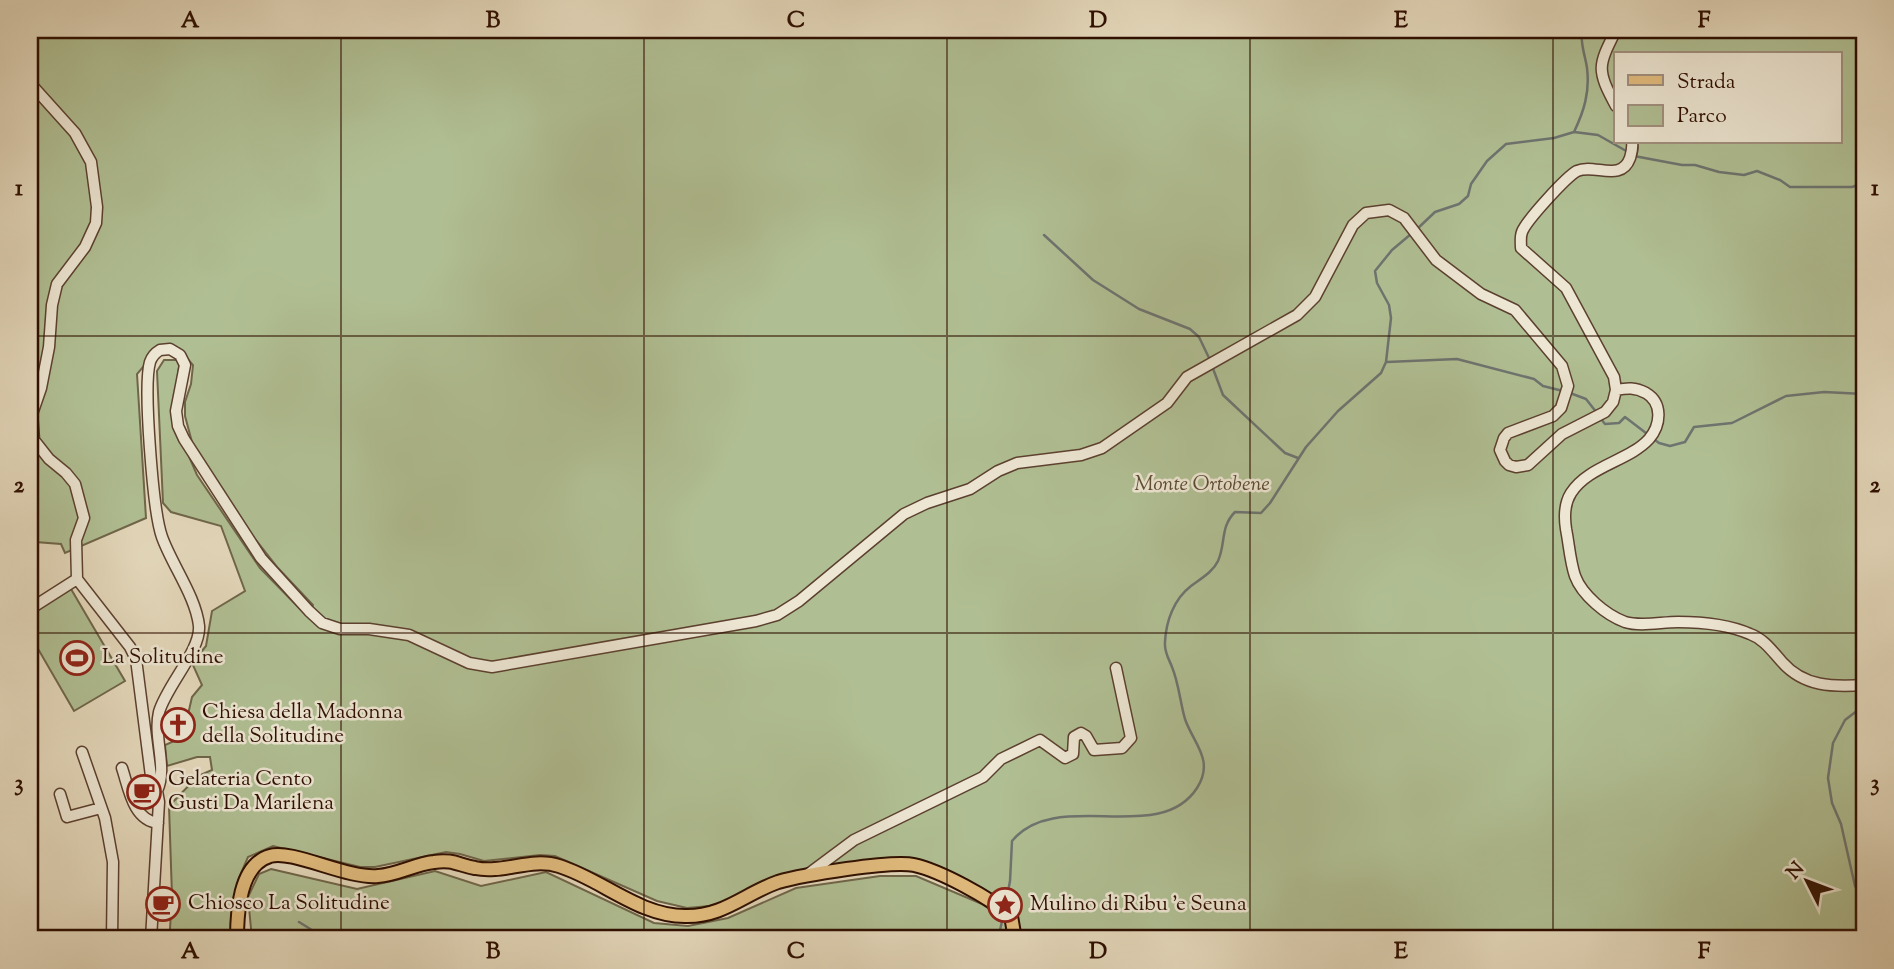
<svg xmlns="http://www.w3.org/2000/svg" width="1894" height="969" font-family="'Sorts Mill Goudy',serif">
<rect width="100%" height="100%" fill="#e4d8bb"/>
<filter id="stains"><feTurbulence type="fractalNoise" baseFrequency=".00286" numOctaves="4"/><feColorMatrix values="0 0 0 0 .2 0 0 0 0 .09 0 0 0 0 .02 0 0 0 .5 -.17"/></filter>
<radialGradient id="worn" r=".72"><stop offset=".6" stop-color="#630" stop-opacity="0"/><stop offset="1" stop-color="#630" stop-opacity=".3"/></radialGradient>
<path fill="#b0bf93" stroke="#6f664a" stroke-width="2" fill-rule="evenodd" d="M30 30H1864V939H1020L1018 923 938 869 814 871 759 883 732 899 710 906 687 908 657 901 555 856 540 855 484 861 460 854 446 852 375 867H360L273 846 248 857 238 880 230 939H174L170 929 172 896 169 806 198 776 212 770 210 757H197L167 766 165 745 174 741H182L192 697 202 685 192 663 206 646 212 611 245 591 221 526 171 512 163 503 157 371 164 360H180L172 417 197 475 260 568 309 618 313 605 278 568 252 535 192 442 185 416V402L191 384 193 365 179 349 160 347 137 374 146 518 65 553 61 544 35 542 30 539ZM1616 54H1840V142H1616Z
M71 589 125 681 74 711 30 635V613Z
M271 869 357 889 435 871 481 886 546 872 654 923 688 926 728 918 796 888 880 876H916L982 904 1007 921 1006 939H252L248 897 259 874Z"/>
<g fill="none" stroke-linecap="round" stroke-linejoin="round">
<path stroke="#6e7470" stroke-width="2.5" d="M1574 132 1598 135 1628 152
M1634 156 1682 165H1695L1719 172 1744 175 1757 171 1780 180 1790 187H1852L1864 183
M1416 230 1435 212 1459 204 1468 196 1471 184 1487 161 1506 144 1554 138 1574 132C1584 111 1590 92 1587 68 1585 54 1580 44 1582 30
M1044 235 1093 280 1139 309 1190 329 1199 337 1210 360
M1387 362 1457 359 1534 379 1543 386 1563 391
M1212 366 1223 395 1285 453 1298 458
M1570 393 1586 399 1597 413
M1601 419 1605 424 1619 423 1625 417 1659 443 1670 446 1685 442 1694 427 1732 423 1786 396 1824 392 1864 394
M1862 707 1845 720 1833 743 1828 778 1832 803 1841 824 1855 886 1864 903
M1005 907 1010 881 1012 841C1056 787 1159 847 1197 788 1215 760 1193 743 1185 719 1180 702 1179 684 1172 667 1169 659 1164 652 1165 642 1166 621 1174 599 1191 586 1200 579 1213 572 1218 561 1226 543 1220 527 1235 512L1261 513 1270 503 1306 447 1338 411 1381 373 1386 362 1391 318 1389 305 1377 283 1375 271 1392 250 1411 234
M299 922 320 935 331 939
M998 939 1003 917"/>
<g stroke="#5c402f" stroke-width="13">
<path id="minor" d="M30 83 75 133 91 162 97 207 96 223 85 247 57 284 52 305 49 347 41 388 32 414 34 440 49 459 66 473 75 484 84 518 76 540 77 579 130 647 136 659 152 784 157 791 159 802 151 939
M1616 106C1596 69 1598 66 1616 30
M1616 390C1627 388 1635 387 1646 393 1663 403 1661 425 1649 439 1629 461 1588 466 1571 493 1564 504 1564 516 1566 529 1569 544 1570 561 1575 576 1582 595 1606 615 1625 622 1641 627 1661 622 1678 622 1702 622 1727 624 1750 634 1764 639 1772 651 1782 662 1804 687 1833 687 1864 685
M30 609 77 579
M82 752 105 818 113 862 112 939
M122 768C129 789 133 820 158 823
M157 791C168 767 153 738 159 712 167 685 201 650 199 626 196 597 172 565 162 537 153 512 143 386 150 362 152 356 155 353 160 350L170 349 180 355 185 365 176 411 178 426 184 439 261 558 309 611 322 623 340 629H369L409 635 469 663 492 667 756 621 777 615 799 601 904 514 927 503 970 489 998 471 1017 463 1081 455 1102 448 1167 403 1187 377 1297 315 1315 297 1353 225 1366 213 1389 210 1404 218 1436 260 1481 294 1515 310 1562 366 1568 386 1561 408 1553 416 1508 433 1504 438 1500 450 1505 461 1509 465 1516 467 1528 465 1562 434 1605 412 1613 402 1616 390 1614 377 1566 288 1521 248C1521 243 1520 237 1522 232 1526 221 1566 177 1577 171 1594 163 1621 183 1630 158 1632 151 1633 148 1632 142
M60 794 67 817 101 808
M807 875 854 840 983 777 1001 759 1040 740 1065 758 1073 754 1074 737 1081 733 1086 736 1094 750 1122 748 1131 738 1116 668"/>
</g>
<g stroke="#2e0e00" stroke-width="16">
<path id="major" d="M237 939C237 913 239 865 270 856 292 849 347 879 378 876 397 875 415 864 434 862 453 859 458 865 475 868 503 874 531 857 559 866 601 879 639 916 685 916 723 917 744 894 778 882 802 875 892 860 914 865 941 871 990 898 1011 916L1015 939"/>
</g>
<use href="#minor" stroke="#ede6d3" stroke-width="10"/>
<use href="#major" stroke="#e2bc7e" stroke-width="12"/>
</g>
<path fill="none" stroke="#2e0e00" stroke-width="2" stroke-opacity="0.55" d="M341 30V939M644 30V939M947 30V939M1250 30V939M1553 30V939M30 336H1864M30 633H1864"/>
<defs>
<g id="stadium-ring" transform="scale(1.75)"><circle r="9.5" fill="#ede6d3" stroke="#8f2418" stroke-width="1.5"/><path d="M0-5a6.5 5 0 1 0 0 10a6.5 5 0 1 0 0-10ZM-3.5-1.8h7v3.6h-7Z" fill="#8f2418"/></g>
<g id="church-ring" transform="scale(1.75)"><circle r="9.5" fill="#ede6d3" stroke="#8f2418" stroke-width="1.5"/><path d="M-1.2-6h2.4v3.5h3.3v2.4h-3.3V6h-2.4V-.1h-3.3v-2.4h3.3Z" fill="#8f2418"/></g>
<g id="cafe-ring" transform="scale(1.75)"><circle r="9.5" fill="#ede6d3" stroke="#8f2418" stroke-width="1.5"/><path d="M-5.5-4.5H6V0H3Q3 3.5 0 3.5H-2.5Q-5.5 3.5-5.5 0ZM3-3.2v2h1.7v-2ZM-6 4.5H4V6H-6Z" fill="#8f2418"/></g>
<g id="sight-ring" transform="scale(1.75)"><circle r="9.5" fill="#ede6d3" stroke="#8f2418" stroke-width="1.5"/><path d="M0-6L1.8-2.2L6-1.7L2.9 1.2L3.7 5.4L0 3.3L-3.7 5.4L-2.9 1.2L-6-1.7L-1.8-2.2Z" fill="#8f2418"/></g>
</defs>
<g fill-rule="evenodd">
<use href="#stadium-ring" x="77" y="658"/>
<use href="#church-ring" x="178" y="725"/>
<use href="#cafe-ring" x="144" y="792"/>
<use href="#cafe-ring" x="163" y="904"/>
<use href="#sight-ring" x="1005" y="905"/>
</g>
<g text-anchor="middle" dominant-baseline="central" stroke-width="5" stroke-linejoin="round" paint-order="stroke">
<g font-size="21" font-style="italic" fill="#5c4c33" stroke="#ede6d3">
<text x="1202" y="485">Monte Ortobene</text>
</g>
<g font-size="21" fill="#2e0e00" stroke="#ede6d3" text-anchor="start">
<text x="102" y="658">La Solitudine</text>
<text x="202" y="713">Chiesa della Madonna<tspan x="202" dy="24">della Solitudine</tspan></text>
<text x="168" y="780">Gelateria Cento<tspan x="168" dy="24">Gusti Da Marilena</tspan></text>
<text x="188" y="904">Chiosco La Solitudine</text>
<text x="1030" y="905">Mulino di Ribu 'e Seuna</text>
</g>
</g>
<rect width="1894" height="969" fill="none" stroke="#e4d8bb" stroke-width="77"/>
<rect x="1614" y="52" width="228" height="91" fill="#ede6d3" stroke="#a1907f" stroke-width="2"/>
<rect x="1628" y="75" width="35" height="10" fill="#e2bc7e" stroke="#a1907f" stroke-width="2"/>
<text x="1677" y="88" font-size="21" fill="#2e0e00">Strada</text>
<rect x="1628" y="105" width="35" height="21" fill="#b0bf93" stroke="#a1907f" stroke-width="2"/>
<text x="1677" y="122" font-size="21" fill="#2e0e00">Parco</text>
<g transform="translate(1807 881) rotate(312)" stroke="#ede6d3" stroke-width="5" paint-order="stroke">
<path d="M0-5L12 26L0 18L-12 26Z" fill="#2e0e00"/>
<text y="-10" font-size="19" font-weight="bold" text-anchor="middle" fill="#2e0e00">N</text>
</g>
<rect x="38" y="38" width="1818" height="892" fill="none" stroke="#2e0e00" stroke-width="2.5"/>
<g font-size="23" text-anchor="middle" font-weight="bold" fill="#2e0e00">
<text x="190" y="27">A</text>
<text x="493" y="27">B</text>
<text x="796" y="27">C</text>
<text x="1098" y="27">D</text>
<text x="1401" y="27">E</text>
<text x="1704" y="27">F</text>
<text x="19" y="195">1</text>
<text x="1875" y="195">1</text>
<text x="19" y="492">2</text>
<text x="1875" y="492">2</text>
<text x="19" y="790">3</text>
<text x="1875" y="790">3</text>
<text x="190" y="958">A</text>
<text x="493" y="958">B</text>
<text x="796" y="958">C</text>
<text x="1098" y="958">D</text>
<text x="1401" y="958">E</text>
<text x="1704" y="958">F</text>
</g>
<rect width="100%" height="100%" filter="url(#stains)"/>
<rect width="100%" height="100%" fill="url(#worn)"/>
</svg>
